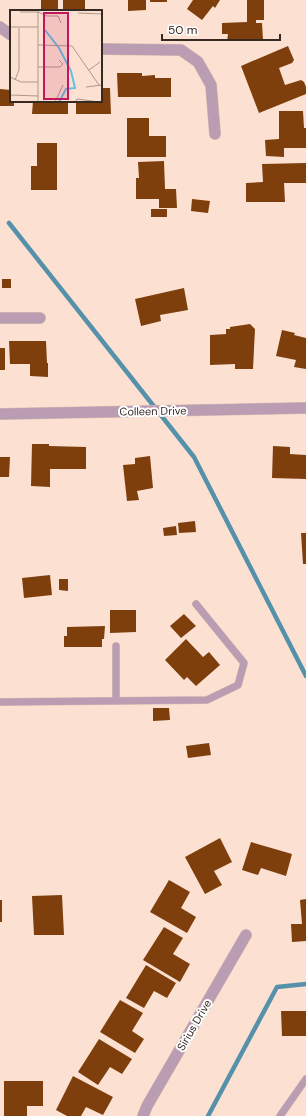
<svg xmlns="http://www.w3.org/2000/svg" width="306" height="1116" font-family="'DM Sans',sans-serif">
<rect width="100%" height="100%" fill="#fce1d2"/>
<g fill="none" stroke-linecap="round" stroke-linejoin="round">
<path stroke="#5591ab" stroke-width="4.5" d="M9 223 194 457 306 676
M208 1116 277 987 306 984"/>
</g>
<path fill="#7e3f0d" d="M41 0H58V10H41Z
M63 0H85V10L63 11Z
M128 0H146V10L128 11Z
M150 0H167V2H150Z
M193 0H220L215 8 213 6 202 20 187 9Z
M247 0H264V20H256V23H262L263 40 227 41 228 34H222V23L247 22Z
M288 46 294 60 292 63 279 68 285 85 301 80 304 82 306 87V94L259 113 241 66Z
M117 73H142V76L155 75V78H171V97H118Z
M101 88H110L111 114H76V101H101Z
M0 89 11 90V101H14V106H0Z
M33 101H68V114H32Z
M279 111H303L304 128H306V148H284V157L266 156 265 140 279 139Z
M127 118H149V136H166V157H127Z
M37 143H57V190H31V166H37Z
M164 161 165 189H176L177 208H159V199H136V178H139L138 162Z
M306 163V183H284L285 202H246V183L263 182 262 164Z
M192 199 210 201 208 213 191 211Z
M151 209H167V217H151Z
M2 279H11V288H2Z
M184 288 188 310 160 315 161 321 141 326 135 299Z
M250 324 255 329 253 369H235V364L210 365V335L226 334V329H230V327Z
M282 330 295 333 294 335 306 338V369L294 367 296 360 276 356Z
M9 341H46L47 363H48V377L30 376V364H10Z
M0 348H5V370H0Z
M32 444H49V446L86 447V469H50V487L31 486Z
M273 446 290 447V454L306 455V479L272 478Z
M150 456 153 488 137 491 139 500 127 501 123 465 135 464V458Z
M0 457H10L9 477H0Z
M195 521 196 532 179 533 178 523Z
M176 526 177 535 164 536 163 528Z
M301 533H306V564H303Z
M50 575 52 595 24 598 22 578Z
M59 579H68V591L59 590Z
M110 610H136V632L110 633Z
M184 614 196 626 181 638 170 626Z
M105 626 104 639H102V647H64V636H67V627Z
M186 639 203 657 209 652 220 665 196 686 187 677 184 680 165 660Z
M153 708H169L170 720 153 721Z
M209 743 211 755 188 758 186 746Z
M220 838 232 862 214 871 222 885 205 894 185 857Z
M251 842 292 854 286 876 261 868 258 875 242 870Z
M169 880 190 892 181 908 196 917 187 933 150 912Z
M62 895 64 935H34L32 896Z
M306 899V941L292 942 291 924H302L300 900Z
M0 900H2V922H0Z
M164 927 183 938 173 954 190 964 180 982 143 960Z
M146 965 176 983 167 998 154 991 144 1008 126 998Z
M120 1000 143 1013 132 1031 144 1039 135 1053 100 1032Z
M281 1011H306V1036H282Z
M99 1039 132 1059 122 1074 110 1067 98 1085 78 1072Z
M73 1076 113 1097 103 1115 86 1107 81 1116H67L56 1110Z
M4 1081H43V1106H27V1116H4Z"/>
<g fill="none" stroke-linecap="round" stroke-linejoin="round">
<g stroke="#d8c0b2" stroke-width="8">
<path id="service" d="M116 701V646
M0 702 207 700 238 685 244 663 196 604
M280 1116 306 1079"/>
</g>
<g stroke="#d8c0b2" stroke-width="12">
<path id="minor" d="M0 27 11 35
M101 49 181 50 198 62 211 85 215 134
M0 318H40
M0 414 306 408
M143 1116 147 1106 246 935"/>
</g>
<use href="#service" stroke="#bb9db3" stroke-width="7"/>
<use href="#minor" stroke="#bb9db3" stroke-width="11"/>
</g>
<g text-anchor="middle" dominant-baseline="central" stroke-width="4" stroke-linejoin="round" paint-order="stroke">
<g font-size="11" fill="#362922" stroke="#fff">
<text transform="translate(153 411) rotate(-1)">Colleen Drive</text>
<text transform="translate(194 1025) rotate(-60)">Sirius Drive</text>
</g>
</g>
<g transform="translate(10 10)">
<rect width="92" height="92" fill="#fce1d2"/>
<path fill="none" stroke="#62bee6" stroke-width="2" d="M35 20 49 38 61 61 65 78 56 79 49 92"/>
<path fill="none" stroke="#ad978c" stroke-width="1" d="M28 0V92M10 2H28L37 6H48L51 13M68 3 92 4M0 17H28M28 35 62 36 89 75M28 57H50L53 54 49 50M79 60 90 52M0 67 11 72H28M5 70 9 60V18M76 77 92 75M0 85 28 86M45 92 53 75M65 92 67 89 89 92"/>
<path fill="#c2185b" fill-opacity="0.15" stroke="#c2185b" stroke-width="2" d="M34 3H58V89H34Z"/>
<rect width="92" height="92" fill="none" stroke="#362922" stroke-width="2"/>
</g>
<path d="M162 34v6h118v-6" fill="none" stroke="#362922" stroke-width="2"/>
<text x="168" y="34" font-size="12" fill="#362922" stroke="#ffffff" stroke-width="3" paint-order="stroke">50 m</text>
</svg>
